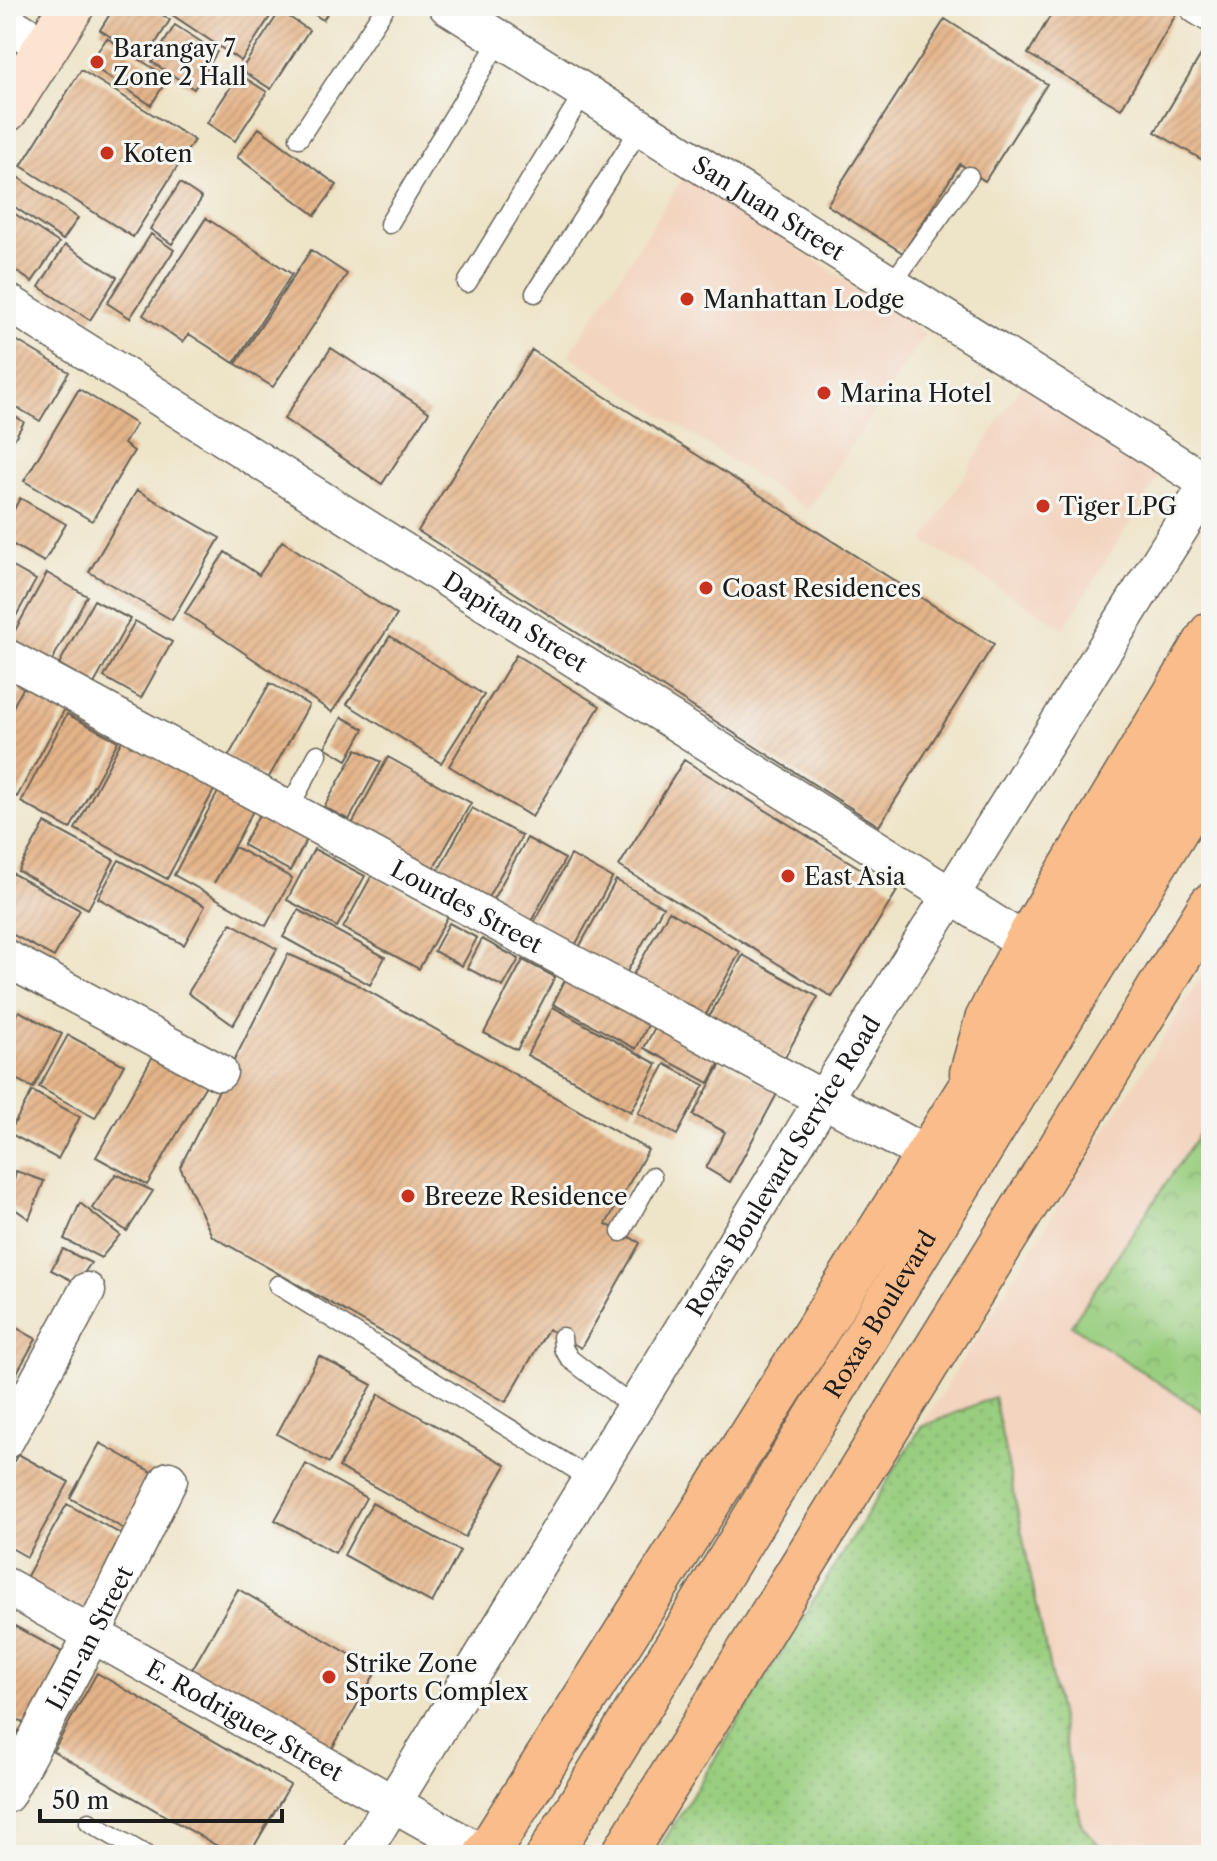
<svg xmlns="http://www.w3.org/2000/svg" width="1217" height="1861" font-family="'Libre Caslon Text',serif">
<defs>
<pattern id="grass-dots" width="8" height="8" patternUnits="userSpaceOnUse" patternTransform="scale(2)"><rect width="8" height="8" fill="#99ce7f"/><path d="M2 2h.1M6 6h.1" fill="none" stroke="#83b06d" stroke-width="1.8" stroke-linecap="round"/></pattern>
<pattern id="park-crowns" width="20" height="18" patternUnits="userSpaceOnUse" patternTransform="scale(2)"><rect width="20" height="18" fill="#99ce7f"/><path d="M2 6a3 3 0 1 1 6 0M12 15a3 3 0 1 1 6 0" fill="none" stroke="#83b06d"/></pattern>
<pattern id="building-hatch" width="6" height="6" patternUnits="userSpaceOnUse" patternTransform="scale(2)"><rect width="6" height="6" fill="#e4b489"/><path d="M-1 1l2-2M0 6l6-6M5 7l2-2" fill="none" stroke="#c39a76"/></pattern>
</defs>
<rect width="100%" height="100%" fill="#f6f6f2"/>
<filter id="ink" filterUnits="userSpaceOnUse"><feTurbulence type="fractalNoise" baseFrequency=".0125" numOctaves="2"/><feDisplacementMap in="SourceGraphic" scale="16" xChannelSelector="R" yChannelSelector="G"/><feConvolveMatrix kernelMatrix="1 2 1 2 8 2 1 2 1" color-interpolation-filters="sRGB"/></filter>
<filter id="wash" filterUnits="userSpaceOnUse"><feTurbulence type="fractalNoise" baseFrequency=".006" numOctaves="4" result="noise"/><feDisplacementMap in="SourceGraphic" scale="32" xChannelSelector="R" yChannelSelector="G"/><feGaussianBlur stdDeviation="1.8" result="paint"/><feColorMatrix in="noise" values="0 0 0 0 0 0 0 0 0 0 0 0 0 0 0 0 0 1.4 0 .05"/><feComposite in="paint" operator="in"/></filter>
<g filter="url(#wash)">
<rect width="100%" height="100%" fill="#eee4c8"/>
<path fill="#f3d4bf" d="M684 176 761 224 925 334 808 510 569 355Z
M1022 383 1162 471 1064 628 924 541Z
M1211 961V1855H655L921 1427Z"/>
<path fill="url(#grass-dots)" stroke="#5a754e" stroke-width="2" d="M994 1397 1082 1826 1108 1855H655L921 1427Z"/>
<path fill="url(#park-crowns)" stroke="#5a754e" stroke-width="2" d="M1211 1116V1417L1071 1325Z"/>
<g id="blocks">
<path fill="url(#building-hatch)" d="M115 6H149L170 20 146 59 100 30Z
M159 6H270L275 9 241 61Z
M302 6H332L323 20Z
M1056 6H1171L1178 11 1121 109 1028 54Z
M280 11 309 30 271 89 241 70Z
M945 19 1047 84 985 181 960 164 903 253 827 205Z
M175 25 217 52 194 89 152 62Z
M107 38 168 78 151 105 89 64Z
M1211 38V165L1155 132Z
M81 70 194 140 133 237 21 166Z
M239 74 267 92 235 141 207 123Z
M259 128 337 185 315 215 237 157Z
M16 176 78 218 63 240 6 201V191Z
M180 183 202 198 172 244 150 229Z
M6 208 59 243 32 282 6 264Z
M206 218 292 274 234 363 189 334 183 342 143 315Z
M151 234 174 250 130 318 107 303Z
M65 245 117 277 90 320 39 287Z
M311 250 347 274 273 387 236 364Z
M6 334 69 372 40 421 6 401Z
M331 348 429 412 382 484 284 419Z
M532 350 994 644 879 826 418 531Z
M79 389 136 424 124 444 134 451 92 521 24 481Z
M6 411 24 422 6 453Z
M137 490 220 538 172 620 89 572Z
M20 498 66 524 44 562 6 541V524Z
M282 541 397 615 332 712 185 613 225 552 259 575Z
M6 563 36 580 11 625 6 622Z
M47 573 87 596 49 666 8 643Z
M94 600 130 619 94 684 59 664Z
M135 621 172 642 141 698 104 677Z
M390 636 484 695 441 763 347 704Z
M516 655 600 706 532 817 449 766Z
M26 683 67 705 17 797 6 791V719Z
M270 683 309 705 268 779 228 757Z
M67 714 118 741 70 829 21 802Z
M342 717 364 729 347 760 325 747Z
M122 740 214 790 167 879 75 829Z
M357 749 381 762 349 820 324 807Z
M388 757 471 803 432 871 351 826Z
M684 760 897 891 832 997 619 866Z
M218 792 253 811 214 883 235 847 292 878 266 926 174 875Z
M472 808 522 836 486 901 437 873Z
M261 811 308 837 290 871 243 845Z
M45 823 114 860 88 909 18 871Z
M527 838 565 859 529 925 491 903Z
M314 849 365 876 337 927 287 900Z
M571 855 612 878 572 951 531 928Z
M119 860 205 906 184 945 98 898Z
M6 870 80 910 54 957 6 931Z
M372 875 448 916 419 969 343 928Z
M616 880 663 907 623 979 576 953Z
M298 910 385 957 370 985 283 937Z
M669 911 740 952 703 1020 630 980Z
M231 923 277 949 233 1025 188 993Z
M449 923 477 938 462 966 434 951Z
M482 939 519 959 503 987 467 968Z
M288 954 354 983 648 1150 606 1224 640 1243 581 1348 548 1329 506 1402 212 1236 180 1167Z
M743 955 818 997 783 1061 708 1019Z
M523 960 555 977 517 1050 484 1033Z
M566 978 649 1023 636 1049 553 1004Z
M553 1007 657 1064 631 1112 527 1055Z
M19 1011 62 1034 33 1088 6 1074V1035Z
M656 1025 721 1060 709 1083 644 1048Z
M68 1035 124 1065 95 1118 39 1087Z
M153 1056 206 1085 147 1185 96 1157Z
M722 1062 778 1092 730 1182 706 1168 725 1132 693 1115Z
M665 1064 704 1085 677 1135 638 1113Z
M32 1091 80 1117 58 1159 9 1133Z
M16 1171 44 1181 29 1219 8 1204Z
M116 1174 153 1191 127 1231 92 1208Z
M80 1203 120 1235 101 1258 64 1239Z
M63 1249 91 1263 77 1283 51 1270Z
M6 1322 36 1339 10 1385 6 1383Z
M319 1356 372 1385 329 1463 277 1434Z
M379 1394 506 1465 465 1537 339 1467Z
M100 1443 166 1480 135 1535 70 1498Z
M18 1454 69 1482 27 1557 6 1545V1475Z
M306 1464 366 1498 335 1553 275 1520Z
M372 1503 460 1551 432 1603 344 1555Z
M67 1504 133 1541 89 1619 23 1583Z
M238 1589 377 1670 329 1754 190 1673Z
M9 1623 73 1658 34 1729 6 1713V1629Z
M97 1673 290 1785 249 1855H233L53 1751Z
M6 1725 32 1739 6 1789Z"/>
</g>
</g>
<g filter="url(#ink)">
<use href="#blocks" fill-opacity="0" stroke="#666258" stroke-width="2"/>
<g fill="none" stroke-linecap="round" stroke-linejoin="round">
<g stroke="#666258" stroke-width="21">
<path id="lane" d="M299 138 386 6
M389 224 500 39
M467 283 584 92
M891 285 969 176
M535 293 641 127
M280 805 296 795 318 754
M621 1232 652 1177
M278 1285 591 1479
M562 1337 563 1348 570 1359 634 1408
M89 1822 146 1855"/>
</g>
<g stroke="#666258" stroke-width="39">
<g id="street">
<path id="s1" d="M447 6 1211 485"/>
<path d="M1198 6 1211 14"/>
<path d="M6 22 46 47"/>
<path id="s2" d="M6 301 1026 943"/>
<path id="s3" d="M6 657 927 1155"/>
<path d="M6 958 219 1072"/>
<path d="M6 1440 87 1291"/>
<path id="s4" d="M6 1586 485 1855"/>
<path id="s5" d="M6 1795 93 1633 169 1480"/>
<path id="s6" d="M361 1855 824 1098 1211 479"/>
</g>
</g>
<g stroke="#666258" stroke-width="47">
<path id="secondary" d="M6 110 72 6"/>
</g>
<g stroke="#666258" stroke-width="47">
<path id="primary" d="M972 1073 987 1020 1026 943 1211 634
M623 1855 1211 905"/>
</g>
<g stroke="#666258" stroke-width="47">
<g id="highway">
<path d="M486 1855 1211 706"/>
<path id="s7" d="M549 1855 1211 772"/>
</g>
</g>
<use href="#lane" stroke="#fff" stroke-width="18"/>
<use href="#street" stroke="#fff" stroke-width="36"/>
<use href="#secondary" stroke="#fde4d0" stroke-width="44"/>
<use href="#primary" stroke="#f9bc8a" stroke-width="44"/>
<use href="#highway" stroke="#f9bc8a" stroke-width="44"/>
</g>
</g>
<g fill="#c8321e" stroke="#f6f6f2" stroke-width="3">
<circle cx="97" cy="62" r="8"/>
<circle cx="107" cy="153" r="8"/>
<circle cx="687" cy="299" r="8"/>
<circle cx="824" cy="393" r="8"/>
<circle cx="1043" cy="506" r="8"/>
<circle cx="706" cy="588" r="8"/>
<circle cx="788" cy="876" r="8"/>
<circle cx="408" cy="1196" r="8"/>
<circle cx="329" cy="1677" r="8"/>
</g>
<g text-anchor="middle" dominant-baseline="central" stroke-width="6" stroke-linejoin="round" paint-order="stroke">
<g font-size="24" fill="#1c1c1c" stroke="#f6f6f2" text-anchor="start">
<text x="113" y="48">Barangay 7<tspan x="113" dy="28">Zone 2 Hall</tspan></text>
<text x="123" y="153">Koten</text>
<text x="703" y="299">Manhattan Lodge</text>
<text x="840" y="393">Marina Hotel</text>
<text x="1059" y="506">Tiger LPG</text>
<text x="722" y="588">Coast Residences</text>
<text x="804" y="876">East Asia</text>
<text x="424" y="1196">Breeze Residence</text>
<text x="345" y="1663">Strike Zone<tspan x="345" dy="28">Sports Complex</tspan></text>
</g>
<g font-size="24" fill="#1c1c1c" stroke="#f6f6f2">
<text stroke="none"><textPath href="#s1" startOffset="380">San Juan Street</textPath></text>
<text stroke="none"><textPath href="#s2" startOffset="602">Dapitan Street</textPath></text>
<text stroke="none"><textPath href="#s3" startOffset="524">Lourdes Street</textPath></text>
<text stroke="none"><textPath href="#s6" startOffset="808">Roxas Boulevard Service Road</textPath></text>
<text stroke="none"><textPath href="#s7" startOffset="634">Roxas Boulevard</textPath></text>
<text stroke="none"><textPath href="#s5" startOffset="178">Lim-an Street</textPath></text>
<text stroke="none"><textPath href="#s4" startOffset="274">E. Rodriguez Street</textPath></text>
</g>
</g>
<rect width="1217" height="1861" fill="none" stroke="#f6f6f2" stroke-width="32"/>
<path d="M40 1809v12h242v-12" fill="none" stroke="#1c1c1c" stroke-width="4"/>
<text x="52" y="1809" font-size="24" fill="#1c1c1c" stroke="#f6f6f2" stroke-width="6" paint-order="stroke">50 m</text>
</svg>
